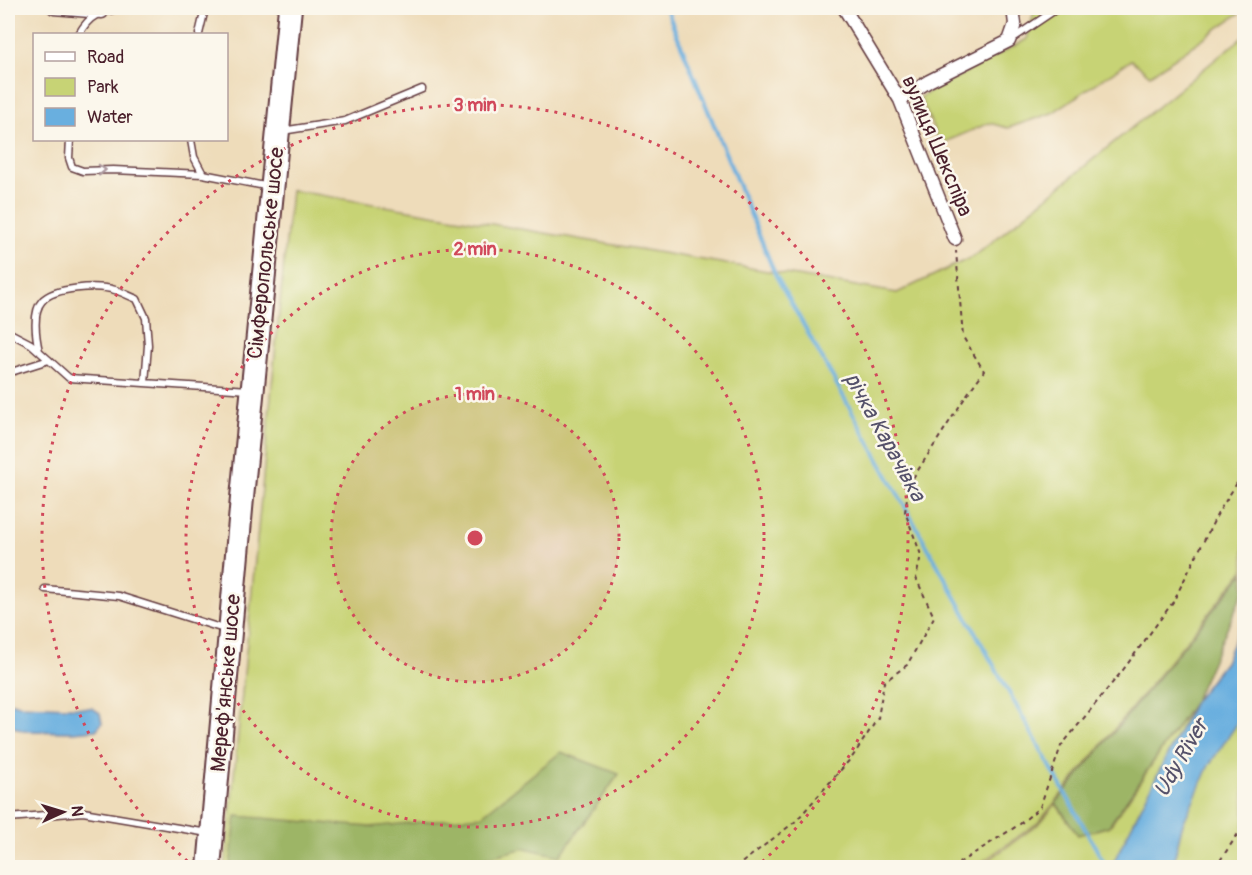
<svg xmlns="http://www.w3.org/2000/svg" width="1252" height="875" font-family="Pangolin,sans-serif">
<rect width="100%" height="100%" fill="#fbf7ec"/>
<filter id="ink" filterUnits="userSpaceOnUse"><feTurbulence type="fractalNoise" baseFrequency=".0167" numOctaves="2"/><feDisplacementMap in="SourceGraphic" scale="12" xChannelSelector="R" yChannelSelector="G"/><feConvolveMatrix kernelMatrix="1 2 1 2 8 2 1 2 1" color-interpolation-filters="sRGB"/></filter>
<filter id="wash" filterUnits="userSpaceOnUse"><feTurbulence type="fractalNoise" baseFrequency=".008" numOctaves="4" result="noise"/><feDisplacementMap in="SourceGraphic" scale="24" xChannelSelector="R" yChannelSelector="G"/><feGaussianBlur stdDeviation="1.35" result="paint"/><feColorMatrix in="noise" values="0 0 0 0 0 0 0 0 0 0 0 0 0 0 0 0 0 1.4 0 .05"/><feComposite in="paint" operator="in"/></filter>
<g filter="url(#wash)">
<rect width="100%" height="100%" fill="#eedcba"/>
<path fill="#c7d375" stroke="#887950" stroke-width="1.5" d="M1035 8H1244V10L1150 75 1131 60 1052 113 1008 128 989 123 940 144 920 97 1027 39Z
M1244 36V570L1039 822 976 866 977 867 225 868 291 190 897 293 976 255Z
M1194 702 1111 867H979L1040 823 1056 804 1078 835 1110 826Z
M1244 703V867L1170 868 1173 863 1182 826 1202 771Z"/>
<path fill="#9db566" stroke="#746a48" stroke-width="1.5" d="M1244 572V590L1194 702 1109 826 1078 835 1056 803Z
M561 752 619 774 560 856 525 848 465 863 464 867H230L236 816 370 827 481 816Z"/>
<path fill="#69afdf" stroke="#5a6785" stroke-width="1.5" d="M1244 616V707L1235 727 1209 765 1182 826 1173 864 1170 867H1111L1194 702 1225 662Z
M8 702 20 705 92 708 100 713 102 723 96 730 73 732 23 731 8 724Z"/>
<g fill="none" stroke-linecap="round" stroke-linejoin="round">
<path stroke="#69afdf" stroke-width="4" d="M666 8 775 274 1107 868"/>
</g>
</g>
<g filter="url(#ink)">
<g fill="none" stroke-linecap="round" stroke-linejoin="round">
<g stroke="#633b40" stroke-width="9">
<path id="lane" d="M79 34C90 14 100 12 121 8
M199 34 204 13 208 8
M1012 39 1058 8
M282 131 345 121 422 89
M70 140 69 158 72 167 83 171 113 170 203 174 270 187
M191 140 194 157 203 174
M8 332 31 344 69 378 249 390
M39 351C36 338 32 312 42 301 54 287 98 285 115 290 122 292 129 296 137 299L146 318 148 345 145 383
M8 373 49 360
M45 589 119 596 227 630
M8 818 83 812 208 833"/>
</g>
<g stroke="#633b40" stroke-width="15">
<path id="street" d="M54 8 102 12
M844 8 900 100 955 239
M900 100 929 81 1009 41 1015 24 1013 8"/>
</g>
<g stroke="#633b40" stroke-width="26">
<path id="highway" d="M209 868 242 498 290 8"/>
</g>
<path stroke="#633b40" stroke-width="2" stroke-dasharray="4.5 4.5" stroke-linecap="butt" d="M735 868 796 821 853 756 878 718 884 682 907 665 934 617 916 578 921 555 905 512 909 484 968 393 984 371 963 337 956 251
M951 868 1020 824 1040 807 1061 746 1123 670 1173 602 1218 513 1244 472
M1215 868 1244 825"/>
<use href="#lane" stroke="#fff" stroke-width="6"/>
<use href="#street" stroke="#fff" stroke-width="12"/>
<use href="#highway" stroke="#fff" stroke-width="22"/>
</g>
<defs><path id="oneway-chevron" d="M-2-3.5L2.5 0L-2 3.5" fill="none" stroke-width="1.6" stroke-linecap="round" stroke-linejoin="round" transform="scale(1.5)"/></defs>
<use stroke="#ae9aa0" href="#oneway-chevron" transform="translate(102 170) rotate(-2)"/>
</g>
<circle cx="475" cy="538" r="144" fill="#d1495b" fill-opacity=".12"/>
<g fill="none" stroke="#d1495b" stroke-width="3" stroke-dasharray="3 6">
<circle cx="475" cy="538" r="144"/>
<circle cx="475" cy="538" r="289"/>
<path d="M194 867A433 433 0 1 1 756 867"/>
</g>
<g text-anchor="middle" dominant-baseline="central" stroke-width="5" stroke-linejoin="round" paint-order="stroke">
<g font-size="21" fill="#4a1f2b" stroke="#fbf7ec">
<text transform="translate(937 146) rotate(67)">вулиця Шекспіра</text>
<text transform="translate(266 253) rotate(-84)">Сімферопольське шосе</text>
<text transform="translate(226 683) rotate(-85)">Мереф'янське шосе</text>
</g>
<g font-size="22" font-style="italic" fill="#55516a" stroke="#fbf7ec">
<text transform="translate(885 437) rotate(61)">річка Карачівка</text>
<text transform="translate(1181 758) rotate(-60)">Udy River</text>
</g>
</g>
<circle cx="475" cy="538" r="9" fill="#d1495b" stroke="#fbf7ec" stroke-width="3"/>
<g font-size="18" text-anchor="middle" font-weight="bold" fill="#d1495b" stroke="#fbf7ec" stroke-width="5" stroke-linejoin="round" paint-order="stroke">
<text x="475" y="111">3 min</text>
<text x="475" y="255">2 min</text>
<text x="475" y="400">1 min</text>
</g>
<rect width="1252" height="875" fill="none" stroke="#fbf7ec" stroke-width="30"/>
<rect x="33" y="33" width="195" height="108" fill="#fbf7ec" stroke="#b4a19f" stroke-width="1.5"/>
<rect x="45" y="52" width="30" height="9" fill="#ffffff" stroke="#b4a19f" stroke-width="1.5"/>
<text x="87" y="63" font-size="18" fill="#4a1f2b">Road</text>
<rect x="45" y="78" width="30" height="18" fill="#c7d375" stroke="#b4a19f" stroke-width="1.5"/>
<text x="87" y="93" font-size="18" fill="#4a1f2b">Park</text>
<rect x="45" y="108" width="30" height="18" fill="#69afdf" stroke="#b4a19f" stroke-width="1.5"/>
<text x="87" y="123" font-size="18" fill="#4a1f2b">Water</text>
<g transform="translate(63 812) rotate(86)" stroke="#fbf7ec" stroke-width="4.5" paint-order="stroke">
<path d="M0-4.5L10 22L0 15L-10 22Z" fill="#4a1f2b"/>
<text y="-9" font-size="16" font-weight="bold" text-anchor="middle" fill="#4a1f2b">N</text>
</g>
</svg>
